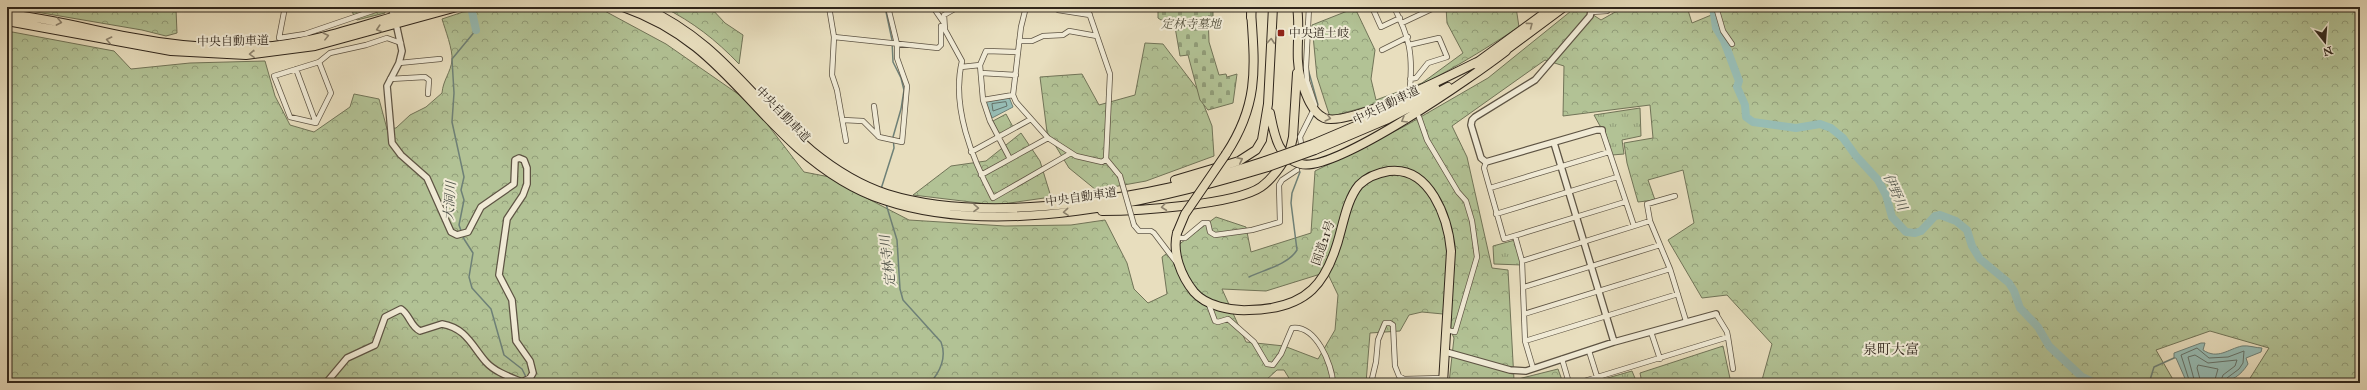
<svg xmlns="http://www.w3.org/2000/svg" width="2367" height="390" font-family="'IM FELL Great Primer','Noto Serif JP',serif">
<defs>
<pattern id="grass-tufts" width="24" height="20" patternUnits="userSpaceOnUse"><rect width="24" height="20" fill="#b2c295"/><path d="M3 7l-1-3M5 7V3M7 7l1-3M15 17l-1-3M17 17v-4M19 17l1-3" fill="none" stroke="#919d79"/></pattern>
<pattern id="forest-crowns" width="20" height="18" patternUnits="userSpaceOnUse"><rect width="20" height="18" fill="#b2c295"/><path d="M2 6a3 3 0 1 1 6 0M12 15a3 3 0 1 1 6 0" fill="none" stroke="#919d79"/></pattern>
<pattern id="cemetery-stones" width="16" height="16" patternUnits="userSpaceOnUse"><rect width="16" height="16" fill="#b2c295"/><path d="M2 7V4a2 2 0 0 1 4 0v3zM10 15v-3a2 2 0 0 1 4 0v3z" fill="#919d79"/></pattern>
</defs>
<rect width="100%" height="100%" fill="#e8debe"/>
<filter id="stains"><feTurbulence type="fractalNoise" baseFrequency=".005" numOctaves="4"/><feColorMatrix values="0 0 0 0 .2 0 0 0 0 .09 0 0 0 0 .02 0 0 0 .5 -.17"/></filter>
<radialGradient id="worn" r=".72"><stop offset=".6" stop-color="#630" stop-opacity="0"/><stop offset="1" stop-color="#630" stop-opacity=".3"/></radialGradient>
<path fill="url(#grass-tufts)" stroke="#717458" d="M1640 108 1641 136 1622 140 1624 154 1612 155 1604 128 1600 126 1594 115Z
M1006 114 1013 127 999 135 993 121Z
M1515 240 1522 265 1494 264 1493 246Z
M1632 371 1637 383H1605L1604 379Z"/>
<path fill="url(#forest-crowns)" stroke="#717458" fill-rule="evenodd" d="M7 7H168L176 9 177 33 166 36 142 30Z
M349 7H384L385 13 357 20Z
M514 7 601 9 666 44 751 103 804 172 835 178 853 191 909 220 1005 226 1071 225 1105 220 1127 263 1134 289 1148 303 1167 294 1162 257 1216 217 1246 227 1251 252 1311 233 1315 171 1405 126 1488 78 1576 7H1581L1601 20 1624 7H1687L1692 23 1721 11 1723 7H2360V383H2247L2269 348 2210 331 2156 350 2175 383H1753L1762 380 1772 344 1727 295 1702 298 1668 240 1694 223 1683 170 1648 180 1655 200 1638 202 1627 163 1624 143 1653 138 1650 105 1563 116 1564 66 1545 60 1452 126 1467 157 1492 268 1508 270 1514 380 1558 369 1563 383H1449L1454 338 1443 314 1422 312 1409 315 1400 331 1370 333 1366 383H1292L1284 370H1277L1265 381V383H7V31L114 51 131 69 190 63 265 61 275 96 290 125 314 132 350 107 354 94 379 99 387 129 396 128 410 115 426 107 442 93C443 80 451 72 452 60 453 50 445 29 442 19L463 12ZM1327 272 1338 295 1335 330 1318 359 1284 346 1246 342 1222 289 1266 291Z
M663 7H710L725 23 743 35 739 64C716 40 693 22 663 7Z
M1446 7H1516L1519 27C1474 56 1427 86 1377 103 1361 109 1345 112 1330 117L1317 77 1312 25 1355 8 1375 50 1371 79 1376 100 1422 83 1463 53 1447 23Z
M1145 43 1163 44 1198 90 1212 126 1214 156 1146 181 1096 190 1069 168 1047 132 1040 77 1082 74 1099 105 1135 95Z
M1021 133 1040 161 1051 197 996 205 913 195 951 166 986 161Z
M1723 346 1731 383H1642L1640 373Z"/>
<path fill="url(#cemetery-stones)" stroke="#717458" d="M1151 7H1213V16H1208L1209 42 1219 75 1226 74 1227 77 1237 74 1233 103 1208 110 1200 100 1188 55 1180 56 1175 27 1169 25 1168 19 1161 20 1158 18V10H1151Z"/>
<path fill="#97bcb4" stroke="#6e8077" d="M1009 97 1013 107 992 118 985 101Z
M2201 343H2205L2203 350C2218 360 2228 349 2242 346 2248 345 2256 348 2262 348L2261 352 2246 358 2248 364C2233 388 2212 383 2187 383L2176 358H2174V353Z"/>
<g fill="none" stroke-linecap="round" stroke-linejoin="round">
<path stroke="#647168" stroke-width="1" d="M1006 102 1007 106 993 111 992 104Z
M2190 383 2181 355 2197 348 2209 358 2228 357 2244 351 2243 363 2239 369 2227 378 2225 383
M2195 383 2188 357 2195 355 2208 363 2237 360 2235 366 2223 375 2220 383
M2201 383 2197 368 2198 365 2218 369 2214 383"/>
<path stroke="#6e8077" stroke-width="1.5" d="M476 30 452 59 454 93 452 122 464 177 461 190 464 200 459 225 464 239 473 253 469 277 472 288 491 309 504 355 522 369 529 383
M1308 69 1318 105
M1308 126 1314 115
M881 189 894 148 893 137 901 109 904 90 901 78 893 62 892 40 885 7
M886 204 897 240 900 289 903 300 941 342C947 357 940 372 930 383
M1249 277C1263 270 1288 265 1297 250L1291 203 1292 193 1300 172
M2149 383 2154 367 2174 358"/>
<path stroke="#97bcb4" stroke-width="8" d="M471 7 476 30
M1713 7 1716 28 1724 41 1739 81 1737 87 1745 105 1746 117 1753 122 1796 128 1820 124 1831 128 1843 138 1856 156 1878 180 1886 195 1892 217 1906 232 1915 233 1921 231 1935 216 1940 215 1956 221 1967 230 1972 246 1980 259 2009 283 2014 291 2020 308 2038 327 2049 346 2082 377 2095 383"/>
<g stroke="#5e5444" stroke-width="6">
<path id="minor" d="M126 7V9
M285 7 279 38 305 34 384 7
M829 7 834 37 832 75 837 90 846 141
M933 7 944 23
M958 7 944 15 945 30 962 61C951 107 972 158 993 198L1071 153
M1087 7 1110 74 1106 159 1120 176
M1309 7 1306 67 1307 81 1315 105
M1323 7 1324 9
M1372 7 1381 27 1400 18
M1394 7C1409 37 1413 53 1410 87
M1716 7 1723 31 1732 44
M1058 10 1090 15
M1591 12 1607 11
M1402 23 1436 7
M834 37 938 48 941 45V26
M1019 41H1032L1043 36 1063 35 1069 31 1097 36
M1409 45 1439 38 1447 57 1428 63 1416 78 1410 79
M1382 50 1408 37
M319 62 274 76 290 117 316 123 331 93 319 62 330 53 366 45 387 38 401 43
M399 63 440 59
M961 67 980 65
M296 69 316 123
M981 73 1016 75
M390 79 425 77 429 80 428 94
M983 100 1013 95
M874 106 878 136
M1419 117 1427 140 1458 192 1466 201 1472 221 1477 257 1455 332 1447 330
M843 120 863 121 879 137 902 142 907 86 897 58V44L888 7
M1602 130 1634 226
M1048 138 1076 156 1102 162 1106 159
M1302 150 1300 137 1312 113
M971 152 1031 119
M1010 159 990 121 983 100 980 65 986 51 1018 52
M1486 162 1484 168 1504 239 1625 202
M981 175 1048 138 1016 102 1013 95 1021 27 1026 7
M1490 188 1609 152
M1496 214 1617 177
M1650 221 1647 204 1675 196
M1134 225 1139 231H1151L1154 233 1176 262
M1515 236 1522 261 1525 341 1533 368
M1176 238H1185L1203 223H1208L1210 232 1215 235 1252 230 1280 222 1279 185 1282 180 1297 170
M1522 261 1650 221 1670 269 1686 321
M1524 287 1660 245
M1208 302 1215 321 1218 322 1228 319 1254 342 1267 364 1273 365 1281 354 1292 328C1316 325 1332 364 1333 383
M1524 314 1670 269
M1651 332 1660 359
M1728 337 1733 369
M1525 341 1678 294
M1589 351 1599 383
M1562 359 1569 383
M1371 383 1376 362 1378 340 1385 323H1390L1393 325 1395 366 1399 376 1404 379 1443 378
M1578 383 1728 337 1727 332 1716 314"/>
</g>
<g stroke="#5e5444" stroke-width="8">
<path id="tertiary" d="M391 7 393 13
M1588 7 1591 12 1590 16 1535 80 1475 117 1472 120 1471 125 1481 158 1486 162 1596 130H1602
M1554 143 1614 342
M1446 352 1510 370 1526 371 1614 342 1716 314
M326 383 347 358 375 345 385 317 401 309C410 315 410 326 420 331L442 324C466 328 472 346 486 362 495 372 510 377 522 382L530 378 533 373 530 361 516 341 512 300 499 275 507 219 523 195 527 184V168L524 160 519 158 515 160 514 184 481 207 468 232 457 235 451 232 427 178 401 155 392 143 387 86 399 63 402 51 397 28"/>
</g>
<g stroke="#30261c" stroke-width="10">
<path id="trunk" d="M1226 154C1259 104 1255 68 1251 11
M1177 233C1172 253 1181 276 1194 292 1206 306 1231 311 1249 310 1308 309 1328 283 1341 230 1345 215 1349 197 1359 185 1367 177 1377 173 1389 171 1430 166 1448 218 1451 251L1443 383"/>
</g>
<g stroke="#30261c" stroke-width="10">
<path id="motorway" d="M623 7C708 37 736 92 798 148 823 170 853 190 884 200 999 239 1156 201 1268 167
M643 7C721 42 750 99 812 151 834 169 860 185 887 194 993 227 1161 196 1265 161
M1297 7C1301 31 1294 56 1301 80 1305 92 1311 112 1324 118 1347 128 1453 74 1479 61
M7 14C48 18 88 29 129 37 176 46 225 51 273 46 327 40 377 20 428 7
M1251 17 1252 7
M7 21 171 51 246 55 315 46 457 7
M1502 53 1564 7
M1475 64 1553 7
M1270 113C1274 132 1277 158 1301 164 1335 173 1475 75 1506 51
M1313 144 1386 113 1435 87
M1315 150 1388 119 1448 87
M1289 154 1293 137 1297 73
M1175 180 1239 161 1256 150 1262 140 1268 104 1273 7
M1102 211C1135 211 1235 205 1261 187 1271 180 1279 169 1285 159"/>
</g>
<use href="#minor" stroke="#f0ead5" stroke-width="4.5"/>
<use href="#tertiary" stroke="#f0ead5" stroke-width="5.5"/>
<use href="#trunk" stroke="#e8debe" stroke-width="8"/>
<use href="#motorway" stroke="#e8debe" stroke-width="8"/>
<g stroke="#5e5444" stroke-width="6" stroke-linecap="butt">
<path id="minor-bridge" d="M1120 176 1134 225"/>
</g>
<g stroke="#30261c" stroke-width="10" stroke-linecap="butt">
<path id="trunk-bridge" d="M1177 233 1185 214 1226 154"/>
</g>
<g stroke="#30261c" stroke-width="10" stroke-linecap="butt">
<path id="motorway-bridge" d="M1265 161 1313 144
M1268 167 1315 150"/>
</g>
<use href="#minor-bridge" stroke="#f0ead5" stroke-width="4.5"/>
<use href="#trunk-bridge" stroke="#e8debe" stroke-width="8"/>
<use href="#motorway-bridge" stroke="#e8debe" stroke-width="8"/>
</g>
<defs><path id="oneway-chevron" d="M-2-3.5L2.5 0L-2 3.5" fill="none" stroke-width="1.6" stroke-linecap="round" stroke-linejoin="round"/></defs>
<g stroke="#8c826d">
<use href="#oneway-chevron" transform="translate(59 22) rotate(11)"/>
<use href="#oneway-chevron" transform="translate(1530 25) rotate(-37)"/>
<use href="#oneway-chevron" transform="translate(379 29) rotate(162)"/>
<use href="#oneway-chevron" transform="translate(326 36) rotate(-14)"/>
<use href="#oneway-chevron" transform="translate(109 40) rotate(-168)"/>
<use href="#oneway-chevron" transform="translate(1271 41) rotate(-85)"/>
<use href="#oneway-chevron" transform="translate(252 54) rotate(177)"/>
<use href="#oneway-chevron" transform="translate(1328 118) rotate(14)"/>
<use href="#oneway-chevron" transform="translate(1404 120) rotate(150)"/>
<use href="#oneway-chevron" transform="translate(1240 160) rotate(-26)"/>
<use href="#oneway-chevron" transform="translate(1164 207) rotate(173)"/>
<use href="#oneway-chevron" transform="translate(976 208) rotate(1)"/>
<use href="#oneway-chevron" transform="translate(1066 212) rotate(175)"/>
</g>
<rect fill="#8f2418" stroke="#f0ead5" stroke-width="1.5" x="1277" y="29" width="8" height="8" rx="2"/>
<g text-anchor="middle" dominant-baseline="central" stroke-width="4" stroke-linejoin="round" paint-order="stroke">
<g font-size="12" font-style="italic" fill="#504d3a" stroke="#f0ead5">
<text x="1191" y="24">定林寺墓地</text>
</g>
<g font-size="12" fill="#30261c" stroke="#f0ead5" text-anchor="start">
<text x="1289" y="33">中央道土岐</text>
</g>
<g font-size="12" fill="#30261c" stroke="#f0ead5">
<text transform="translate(233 41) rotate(-1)">中央自動車道</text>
<text transform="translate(1386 105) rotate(-26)">中央自動車道</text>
<text transform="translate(783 114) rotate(46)">中央自動車道</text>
<text transform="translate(1081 197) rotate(-8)">中央自動車道</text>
<text transform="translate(1323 243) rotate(-71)">国道21号</text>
</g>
<g font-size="13" font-style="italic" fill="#4f534a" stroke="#f0ead5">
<text transform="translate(1895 192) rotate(65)">伊野川</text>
<text transform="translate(450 201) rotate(-86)">大洞川</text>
<text transform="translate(888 261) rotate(-97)">定林寺川</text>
</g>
<g font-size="14" fill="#30261c" stroke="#f0ead5">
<text x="1891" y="349">泉町大富</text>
</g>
</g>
<rect width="2367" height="390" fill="none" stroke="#e8debe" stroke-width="24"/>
<rect x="8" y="8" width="2351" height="374" fill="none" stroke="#30261c" stroke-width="2"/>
<rect x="12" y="12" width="2343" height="366" fill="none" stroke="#30261c"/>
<g transform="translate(2325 42) rotate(163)" stroke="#f0ead5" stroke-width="3" paint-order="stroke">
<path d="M0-3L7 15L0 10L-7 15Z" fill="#30261c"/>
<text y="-6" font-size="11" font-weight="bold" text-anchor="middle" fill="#30261c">N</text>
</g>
<rect width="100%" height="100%" filter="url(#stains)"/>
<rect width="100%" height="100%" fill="url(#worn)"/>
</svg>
